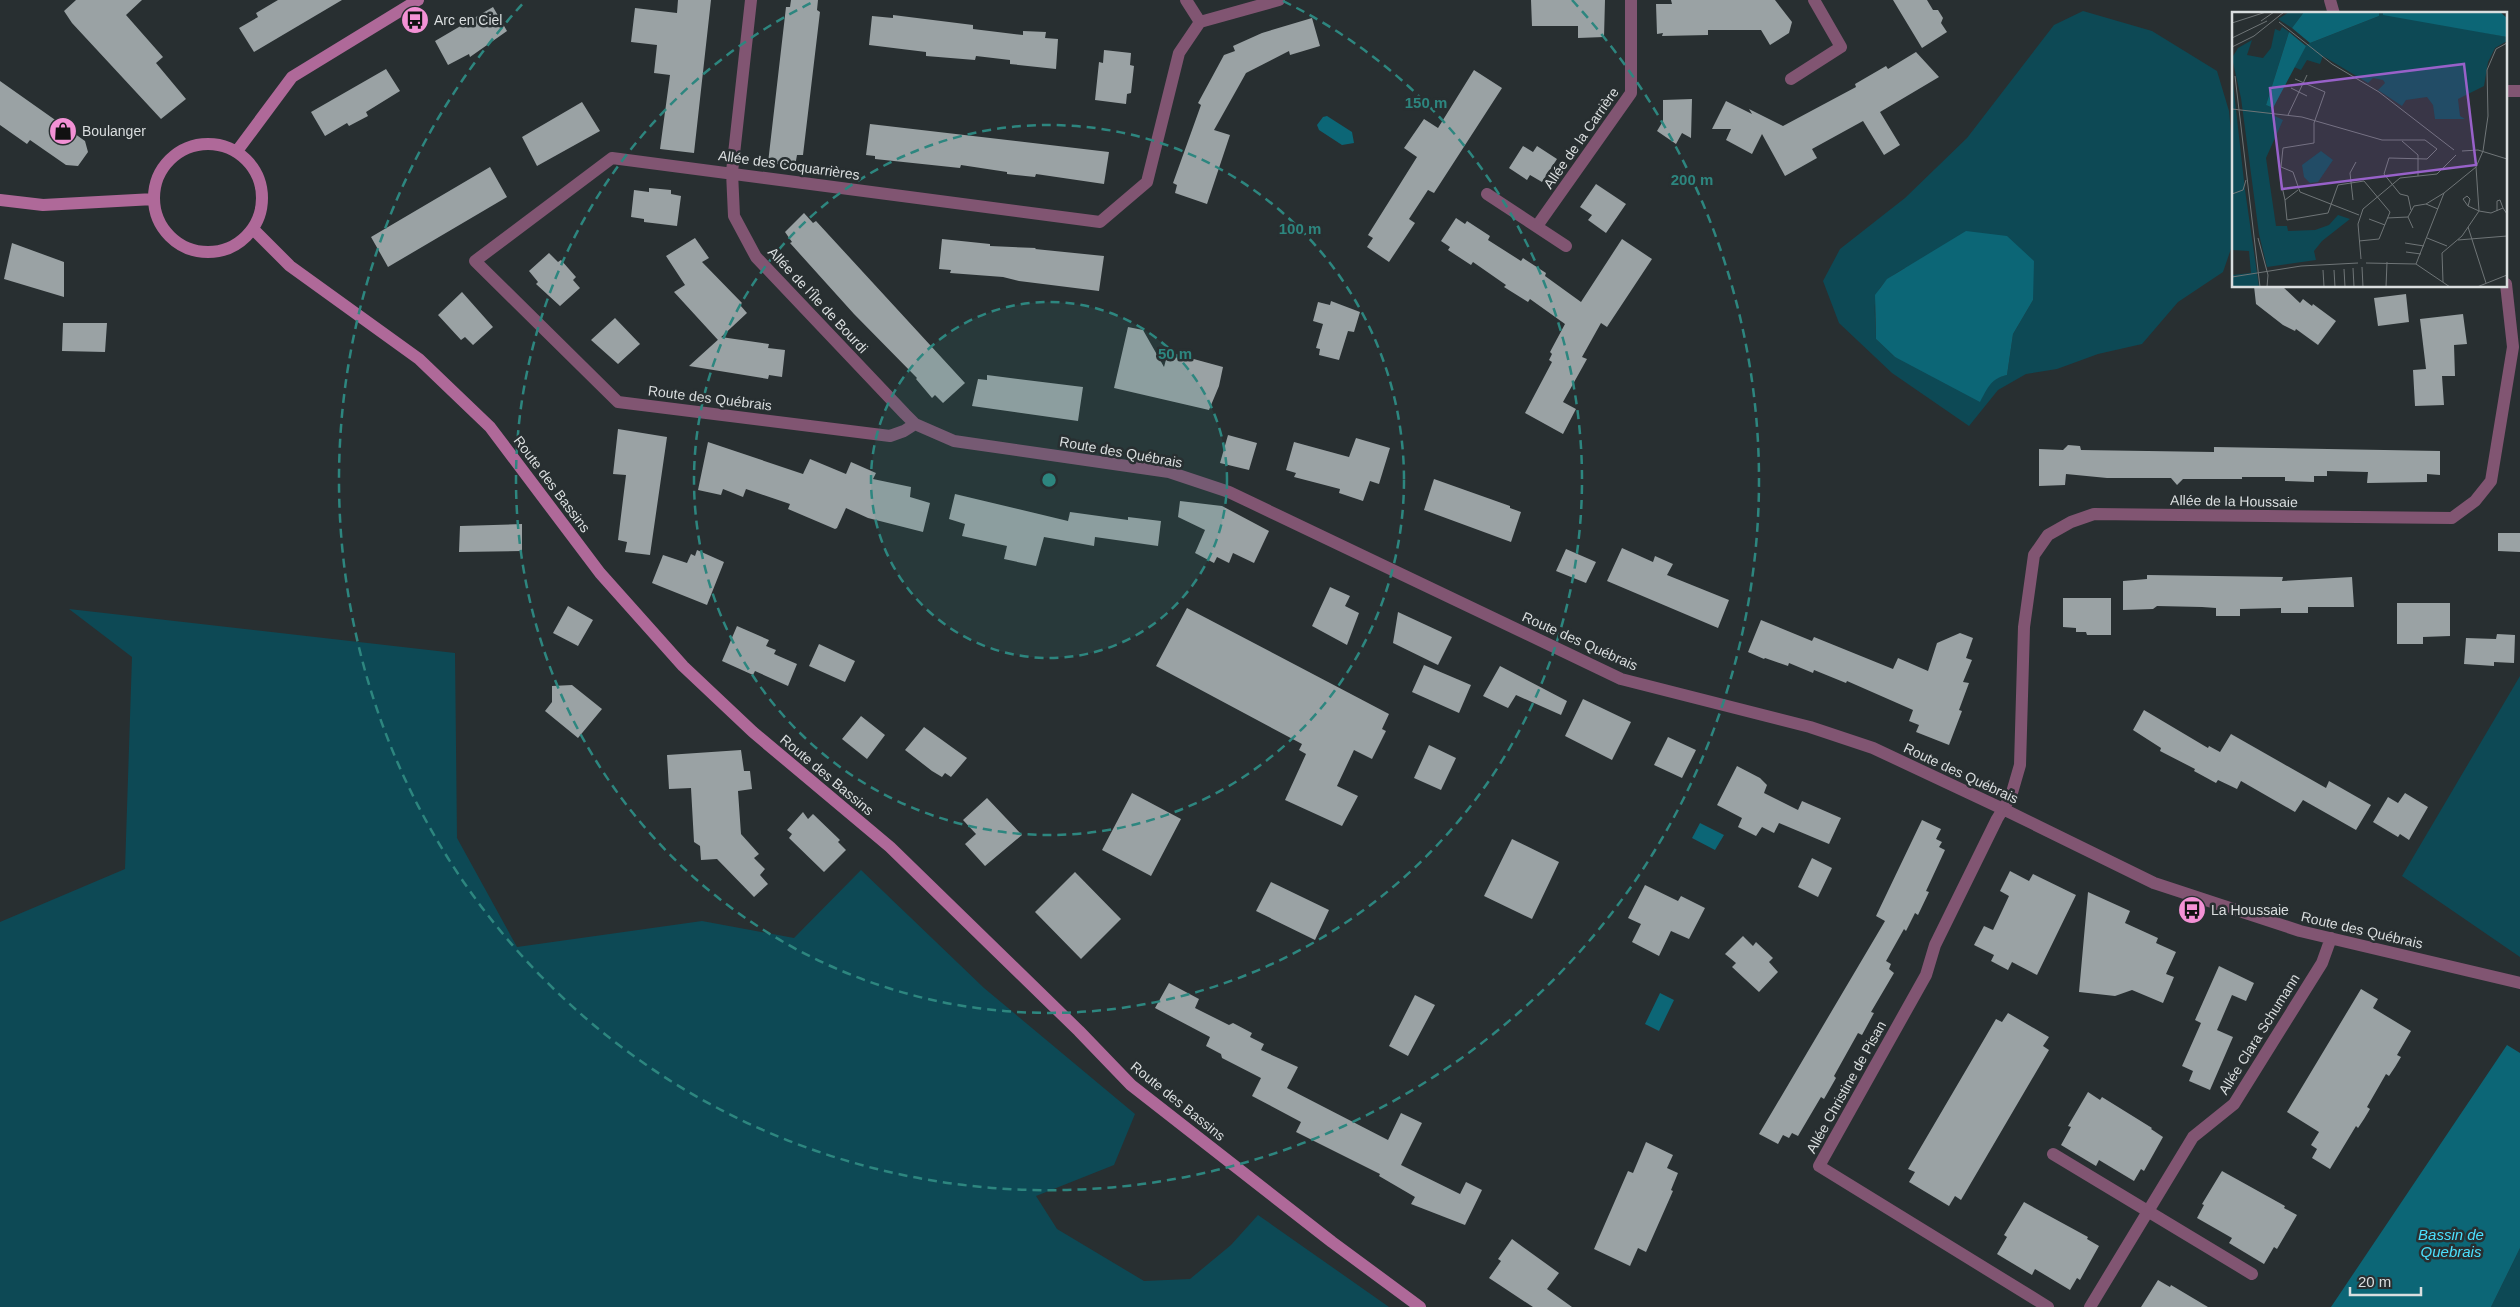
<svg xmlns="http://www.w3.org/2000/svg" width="2520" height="1307" font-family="Arial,sans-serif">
<rect width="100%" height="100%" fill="#282f31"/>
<path fill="#0d4955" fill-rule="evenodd" d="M2083 11 2152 31 2217 71 2229 111 2234 164V240L2223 272 2178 302 2142 344 2098 354 2057 369 2026 374 1998 390 1969 426 1892 373 1839 323 1823 281 1840 249 1905 198 1967 138 2054 25ZM1905 268 2033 300 2013 334 2007 375 1998 377 1989 385 1895 357 1876 339C1875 300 1868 289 1905 268Z
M69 609 455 653 457 838 517 947 702 921 794 938 861 870 984 988 1135 1114 1114 1165 1036 1196 1057 1229 1144 1281 1190 1279 1231 1245 1258 1215 1389 1307H0V922L125 869 132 657Z
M2520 676V957L2402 876Z
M2520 1248V1307H2491Z"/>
<path fill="#0c6676" d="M1327 116 1352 132 1354 143 1342 145 1319 130 1317 125 1323 117Z
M1966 231 2007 236 2034 261 2033 300 2013 334 2007 375C1991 378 1987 389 1980 402L1895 357 1876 339 1875 295 1887 279Z
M1700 823 1724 835 1715 850 1692 838Z
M1660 993 1674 1000 1659 1031 1645 1024Z
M2507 1045 2520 1053V1248L2491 1307H2331Z"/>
<path fill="#9aa2a4" d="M76 0H142L126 15 163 57 156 63 186 99 161 119 72 23 64 11Z
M278 0H342L254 52 239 28 258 17 256 13Z
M678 0H711L694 153 660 149 670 75 654 73 657 45 631 42 635 8 677 13Z
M791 0H818L817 10 820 12 803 155H797L795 166 768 163 786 7H790Z
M1531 0H1605L1604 37 1578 38V26H1532Z
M1671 0H1775L1792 22 1789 33 1770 45 1761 30H1708V35L1662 36 1663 33 1657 34 1656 4H1672Z
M1893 0H1927L1933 10H1938L1943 18 1941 23 1947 32 1922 48Z
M493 7 507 31 470 57 469 54 448 65 435 41Z
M893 15 973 25V29L1023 35V31L1046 32 1045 38 1058 39 1056 69 1010 64V60L976 56 975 60 926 56V52L869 45 872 16 893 18Z
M1312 18 1320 46 1290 55 1289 51 1246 73 1241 82 1214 130 1230 135 1207 204 1175 193 1177 185 1173 183 1201 105 1198 103 1224 55 1235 51 1233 46 1262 33Z
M1104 50 1131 53 1130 65 1134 66 1131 93 1127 94 1126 104 1095 100 1099 62 1103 63Z
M1916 52 1939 77 1880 112 1900 145 1884 155 1863 121 1812 149 1817 158 1785 176 1762 134 1752 154 1726 140 1731 129H1712L1726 101 1752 114 1749 109 1783 126 1856 87 1855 84 1886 66 1888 69Z
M386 69 400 91 366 112 368 116 349 126 347 123 325 136 311 112Z
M1474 70 1502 88 1434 193 1428 190 1409 219 1415 223 1389 262 1367 247 1373 238 1368 235 1417 157 1404 148 1424 119 1438 128Z
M0 81 85 141 88 152 78 166 66 165 30 140 27 144 0 125Z
M1692 99 1691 138 1682 133 1676 144 1657 131 1663 121V100Z
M582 102 600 131 537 166 522 137Z
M870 124 1109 152 1104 184 1036 174 1035 177 1007 174V172L961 165 960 168 875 159V156L866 155Z
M1523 146 1533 152 1537 146 1557 159 1542 182 1530 175 1527 180 1509 168Z
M490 167 507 197 388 267 371 237Z
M1596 184 1626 204 1606 233 1588 220 1592 215 1580 207Z
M649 188 671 190V194L681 196 677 226 644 222V219L631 217 634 190 649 192Z
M804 213 813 223 816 221 965 383 943 403 935 395 932 398 916 379 917 378 854 314 790 243 792 242 785 232Z
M1456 218 1465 224 1467 221 1490 236 1488 240 1521 261 1523 258 1546 273 1545 276 1581 302 1622 239 1652 259 1607 327 1601 323 1582 357 1587 359 1563 402 1576 409 1563 434 1525 413 1552 362 1549 360 1552 354 1550 352 1565 324 1530 299 1528 302 1504 287 1506 285 1473 262 1471 265 1448 250 1450 247 1441 241Z
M695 238 709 258 702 262 742 303 740 305 747 313 718 340 674 292 685 285 666 256Z
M942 239 990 244V246L1036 248 1035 249 1104 256 1099 291 1019 281 1003 277 950 273 951 270 939 269Z
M12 243 64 262V297L4 279Z
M549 253 558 262 561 260 576 277 573 280 580 288 560 306 536 284 538 282 529 271Z
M2254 286H2282L2300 303 2303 299 2312 306 2313 304 2336 321 2318 345 2296 329 2295 331 2283 325 2256 304Z
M462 292 493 327 473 345 465 337 461 340 438 315Z
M2406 294 2409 322 2378 326 2374 298Z
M1331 301 1360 312 1354 332 1348 331 1339 360 1319 355 1320 349 1316 348 1323 324 1313 321 1318 302 1330 305Z
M2463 314 2467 344 2454 345 2455 376H2442L2444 405 2415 406 2413 370 2426 369 2420 319Z
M615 318 640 344 618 364 591 340Z
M63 323H107L105 352 62 351Z
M1128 327 1143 330 1164 367 1168 352 1223 367 1219 386 1209 410 1114 388Z
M721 337 769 344 768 348 785 350 782 377 769 375 768 379 689 366Z
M987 375 1083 387 1078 421 972 406 978 379 987 380Z
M618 429 667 437 650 555 625 552 627 542 618 540 626 475 613 474Z
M1228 435 1257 443 1249 470 1220 463Z
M1356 438 1390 448 1379 484 1370 481 1363 501 1339 493 1340 489 1294 477 1296 473 1286 470 1294 442 1349 457Z
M708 442 803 474 810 459 846 474 851 462 876 473 873 479 911 487 910 497 930 503 923 532 868 518 846 508 837 528 835 529 788 509 790 504 746 489 743 497 723 489 721 495 698 490Z
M2068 445 2080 446 2081 450 2214 452V447L2440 451V475L2427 474V482L2367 483 2368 472 2327 471V476H2314V482L2285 481V477H2242V479H2183L2177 485 2171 478H2107L2066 474 2065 485 2039 486V449L2063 450Z
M1434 479 1510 506V508L1521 512 1511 542 1424 510Z
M955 494 1068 521 1070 512 1128 520V517L1161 521 1158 546 1095 537 1094 546 1044 537 1036 566 1004 559 1007 546 962 536 965 524 949 519Z
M1180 501 1222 506 1269 531 1254 563 1233 553 1229 563 1217 557 1214 563 1195 553 1205 530 1178 517Z
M522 524V551L459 552 460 526Z
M2498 533H2520V552L2498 551Z
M1622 548 1653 562 1655 556 1673 564 1667 575 1729 600 1718 628 1607 581Z
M1566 549 1596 562 1586 583 1556 571Z
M697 550 724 562 707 605 652 583 663 555 687 563 691 554 695 556Z
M2147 575 2283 577 2282 581 2352 577 2354 607H2308V613H2281V608L2240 609V616H2216V608L2202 607 2157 606 2153 609 2123 610V581L2147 579Z
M1330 587 1350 596 1345 606 1359 613 1347 645 1312 626Z
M2063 598H2111V635H2087L2086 632H2076V628L2063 627Z
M2397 603H2450V636L2423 637V644H2397Z
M568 606 593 620 578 646 553 633Z
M1187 608 1389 714 1382 729 1386 731 1372 759 1354 750 1337 786 1358 796 1342 826 1285 800 1306 754 1299 750 1302 744 1156 666Z
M1398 612 1452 637 1438 665 1393 643Z
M1761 620 1812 641 1814 637 1893 669 1898 658 1928 671 1937 643 1960 633 1973 638 1966 658 1972 660 1963 682 1969 683 1959 710 1962 711 1949 745 1916 732 1919 725 1909 721 1913 710 1847 681 1846 683 1814 670 1813 673 1789 663 1788 666 1765 658 1764 659 1748 652Z
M737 626 769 640 766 646 776 650 774 654 797 664 788 686 755 671 753 675 722 661Z
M2497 634 2515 635 2514 663 2494 662V666L2464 664 2466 638 2496 639Z
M819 644 855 661 845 682 809 666Z
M1424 665 1471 685 1459 713 1412 692Z
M1500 666 1567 701 1561 715 1516 695 1508 708 1483 696Z
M572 685 602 709 578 738 545 711 552 702V686Z
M1583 699 1631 722 1612 760 1565 736Z
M2144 710 2208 748 2209 746 2220 752 2231 734 2326 788 2329 781 2371 805 2356 830 2303 800 2295 812 2241 781 2237 789 2218 780 2216 783 2194 771 2195 769 2160 751 2161 748 2133 730Z
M861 716 885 735 867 759 842 739Z
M924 727 967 758 951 777 945 773 942 777 932 771 905 750Z
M1668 737 1696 750 1682 778 1654 765Z
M1429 745 1456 758 1441 790 1414 778Z
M741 750 744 771H750L752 789 738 791 741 834 759 854 754 858 765 869 760 875 768 884 754 897 717 859 701 860 700 846 694 842 691 788 669 789 667 755Z
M1737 766 1760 778 1767 785 1764 793 1798 810 1802 801 1841 818 1829 844 1779 823 1774 833 1762 827 1756 836 1738 827 1742 818 1717 805Z
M1132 793 1181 819 1151 876 1102 850Z
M2405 793 2428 807 2409 840 2400 834 2398 837 2373 822 2388 797 2398 803Z
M987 798 1022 835 985 866 965 844 976 834 963 820Z
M803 812 808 819 813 814 840 840 838 842 846 850 824 872 789 838 792 834 787 830Z
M1922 820 1941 829 1936 839 1942 842 1939 847 1945 850 1926 891 1929 892 1918 915 1915 913 1906 931 1904 929 1886 961 1891 964 1889 969 1894 973 1871 1012 1874 1013 1862 1035 1858 1033 1834 1076 1836 1078 1824 1099 1821 1097 1798 1136 1792 1133 1789 1138 1783 1135 1778 1144 1759 1134 1885 921 1876 916Z
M1512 839 1559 862 1532 919 1484 896Z
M1812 858 1832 868 1818 897 1798 887Z
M2010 871 2029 881 2033 874 2076 895 2037 975 2012 962 2008 970 1991 961 1994 955 1974 945 1984 926 1993 930 2009 896 2000 891Z
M1075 872 1121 919 1081 959 1035 912Z
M1271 882 1329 910 1315 940 1256 911Z
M1645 885 1678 901 1681 896 1705 908 1689 939 1671 931 1659 956 1632 942 1641 924 1628 918Z
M2088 892 2130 911 2125 923 2158 938 2156 943 2176 952 2166 974 2174 977 2163 1003 2132 990 2115 996 2079 992Z
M1743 936 1753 946 1756 942 1773 958 1769 962 1778 972 1759 992 1732 967 1736 963 1725 954Z
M2219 966 2254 983 2246 1001 2232 995 2217 1030 2233 1037 2210 1090 2189 1081 2193 1071 2182 1066 2201 1023 2195 1020Z
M1169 983 1199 999 1195 1008 1229 1025 1233 1023 1252 1033 1250 1037 1264 1044 1261 1050 1298 1067 1287 1088 1388 1140 1401 1113 1422 1123 1401 1165 1460 1194 1466 1182 1482 1190 1465 1225 1411 1204 1415 1197 1379 1176 1380 1174 1296 1132 1301 1122 1252 1096 1261 1078 1222 1058 1221 1054 1206 1046 1210 1037 1155 1008Z
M2361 989 2378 999 2373 1008 2411 1031 2397 1055 2401 1057 2395 1067 2389 1076 2386 1074 2367 1107 2370 1109 2364 1119 2358 1128 2356 1126 2330 1169 2312 1158 2317 1149 2311 1145 2319 1132 2287 1112Z
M1415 995 1435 1005 1408 1056 1389 1046Z
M2008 1013 2049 1037 2043 1046 2049 1050 1961 1200 1955 1196 1949 1206 1909 1182 1915 1172 1908 1169 1996 1019 2002 1022Z
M2088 1092 2100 1100 2102 1097 2152 1128 2151 1129 2163 1137 2144 1171 2141 1169 2134 1181 2099 1160 2096 1166 2061 1145 2071 1127 2068 1126Z
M1646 1142 1673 1155 1667 1168 1678 1173 1671 1190 1673 1191 1646 1252 1638 1248 1630 1266 1594 1249 1628 1171 1633 1173Z
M2222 1171 2285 1206 2284 1208 2297 1215 2277 1249 2274 1247 2264 1264 2229 1243 2232 1238 2197 1218 2204 1205 2202 1204Z
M2024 1202 2088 1237 2087 1239 2099 1246 2080 1280 2077 1278 2070 1290 2035 1269 2032 1275 1997 1254 2007 1237 2004 1235Z
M1512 1239 1559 1273 1547 1289 1572 1307H1533L1489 1278 1501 1261 1498 1259Z
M2158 1280 2170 1287 2171 1285 2208 1307H2141Z"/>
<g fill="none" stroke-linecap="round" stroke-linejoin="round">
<path stroke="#815572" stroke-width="12" d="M751 0 732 172 734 216 756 257 905 414 915 424 954 441 1169 472 1229 492 1621 679 1810 727 1873 748 2003 809 2154 883 2300 931 2520 983
M2330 0 2334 14
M1200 22 1279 0
M1791 79 1841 47 1814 0
M2506 91H2520
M1487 194 1566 246
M1537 226 1631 93V0
M915 424 904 431 890 436 618 402 475 261 612 158 1100 222 1147 182 1179 53 1200 22 1186 0
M2053 1154 2252 1274
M2048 1307 1819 1166 1926 975 1935 945 1997 819 2011 796 2020 765 2024 627 2034 555 2048 535 2071 522 2094 514 2452 518 2475 501 2491 481 2513 347 2506 284
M2090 1307 2193 1137 2234 1104 2322 963 2331 938"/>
<path stroke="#af6999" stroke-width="12" d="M154 198a54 54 0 1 1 108 0a54 54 0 1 1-108 0Z
M237 151 292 77 418 0
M0 200 43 205 154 199
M253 229 290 266 419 359 490 427 600 573 683 666 753 732 890 847 1079 1031 1131 1085 1332 1242 1420 1307"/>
</g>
<circle cx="1049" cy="480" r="178" fill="#2d867f" fill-opacity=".12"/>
<g fill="none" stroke="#2d867f" stroke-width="2.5" stroke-dasharray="9 6">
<circle cx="1049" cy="480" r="178"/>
<circle cx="1049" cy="480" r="355"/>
<path d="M1283 1A533 533 0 1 1 815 1"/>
<path d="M1572 0A710 710 0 1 1 526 0"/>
</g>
<defs>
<g id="bus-disc" transform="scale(1.4375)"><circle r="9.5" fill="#f391d5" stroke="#282f31"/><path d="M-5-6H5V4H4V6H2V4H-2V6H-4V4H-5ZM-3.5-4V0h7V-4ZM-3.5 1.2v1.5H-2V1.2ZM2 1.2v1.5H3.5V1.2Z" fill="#111"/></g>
<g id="shop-disc" transform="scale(1.4375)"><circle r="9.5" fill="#f391d5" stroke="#282f31"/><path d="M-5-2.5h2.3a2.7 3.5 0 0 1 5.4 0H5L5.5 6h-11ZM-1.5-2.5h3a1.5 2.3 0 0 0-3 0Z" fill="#111"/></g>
</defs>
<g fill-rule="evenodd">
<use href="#bus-disc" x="415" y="20"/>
<use href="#shop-disc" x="63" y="131"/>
<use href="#bus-disc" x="2192" y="910"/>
</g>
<g text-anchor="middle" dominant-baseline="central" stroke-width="5" stroke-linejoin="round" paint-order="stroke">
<g font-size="14" fill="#dadedf" stroke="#282f31" text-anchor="start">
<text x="434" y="20">Arc en Ciel</text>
<text x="82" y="131">Boulanger</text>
<text x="2211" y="910">La Houssaie</text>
</g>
<g font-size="14" fill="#dadedf" stroke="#282f31">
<text transform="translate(1581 138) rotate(-55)">Allée de la Carrière</text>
<text transform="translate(789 165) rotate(8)">Allée des Coquarrières</text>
<text transform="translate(818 300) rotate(47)">Allée de l'Île de Bourdi</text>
<text transform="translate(710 398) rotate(7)">Route des Québrais</text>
<text transform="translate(1121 452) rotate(10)">Route des Québrais</text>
<text transform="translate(552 484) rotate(53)">Route des Bassins</text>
<text transform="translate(2234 501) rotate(1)">Allée de la Houssaie</text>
<text transform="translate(1580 641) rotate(24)">Route des Québrais</text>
<text transform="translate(1961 773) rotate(25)">Route des Québrais</text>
<text transform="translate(827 775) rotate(40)">Route des Bassins</text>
<text transform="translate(2362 930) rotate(13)">Route des Québrais</text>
<text transform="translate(2259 1034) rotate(-58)">Allée Clara Schumann</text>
<text transform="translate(1846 1087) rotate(-61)">Allée Christine de Pisan</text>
<text transform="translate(1178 1101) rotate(39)">Route des Bassins</text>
</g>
<g font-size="15" font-style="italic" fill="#4be0fe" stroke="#282f31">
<text x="2451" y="1234">Bassin de<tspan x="2451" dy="17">Quebrais</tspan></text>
</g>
</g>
<g transform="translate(2232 12)">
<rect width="275" height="275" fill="#282f31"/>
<path d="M57 0H72L60 16 46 7ZM147 0 275 25V29L263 36 256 50 252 74 226 87 228 104 233 107H203L201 93 195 85 174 88 170 94 146 78 153 71 151 68 141 66 136 71 91 44 88 52 75 48 69 58 62 55 73 34 78 31 147 4ZM50 15 57 20 34 93 41 96 39 102 51 108 34 146 44 214H55L56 219 83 218 97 213 106 203 118 207 90 229 82 239 84 248 35 255 27 222 9 86 0 46 6 36 20 28 15 43 31 46 39 36 43 17 48 19ZM1 71 13 178 27 275H0V263L19 261 17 239 0 238ZM89 139 101 148 86 170 78 171 72 165 70 153Z" fill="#0d4955"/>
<path d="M72 0H147V4L78 31 60 16ZM151 0H268L275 6V25L151 3ZM57 20 74 34 41 96 34 93Z" fill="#0c6676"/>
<path fill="none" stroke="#6f7577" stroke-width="1" d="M29 9 42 0M47 10 100 52 147 80 222 138M0 11 34 0M0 19V35M0 26 35 9M0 35 22 24 52 0M3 64 28 275M63 67 93 80 82 111V131L51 136 49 155 61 160 68 180 127 203M59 76 75 84M0 97 70 105 150 128H193L205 137 195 147 157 146 152 162 168 182 176 184 179 198M56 103 75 63M170 129 186 143V164M230 139 246 138 275 147M49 170 53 188M66 178 53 188 55 208 96 201 106 173 132 169 158 200 147 227 127 229M0 182 11 178 14 168M121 188 118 161 124 150M194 192 212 181M236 194 238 187 235 184 231 187 236 194 247 199 259 201 271 196 275 202M265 199V189L268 188 271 196M155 206 176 205M137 207 153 213M236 215 254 271M181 216 176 205 182 194 194 192 206 197M26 226 36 263 35 275M195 226 215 234M226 228 275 224M173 231 192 234M174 240 189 242M129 247 126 212 131 197 168 166 205 162 224 143M134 251 184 252 218 275M184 252 212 181 244 155 251 139 256 104 255 58 264 37 275 31M130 255 131 275M121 256 122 275M112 257 113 275M91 258 92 275M102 258 103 275M0 265 69 254 126 251M211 270 210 241 230 224 247 199 244 155M154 275 155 250M245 275 275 263"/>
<path fill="#9861c9" fill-opacity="0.15" stroke="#9861c9" stroke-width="2.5" d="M232 52 244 153 50 177 38 76Z"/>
<rect width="275" height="275" fill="none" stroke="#dadedf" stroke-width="2.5"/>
</g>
<circle cx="1049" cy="480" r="8" fill="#2d867f" stroke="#282f31" stroke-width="2.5"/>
<g font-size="15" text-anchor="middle" font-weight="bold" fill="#2d867f" stroke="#282f31" stroke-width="5" stroke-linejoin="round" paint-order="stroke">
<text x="1426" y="108">150 m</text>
<text x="1692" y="185">200 m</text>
<text x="1300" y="234">100 m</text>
<text x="1175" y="359">50 m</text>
</g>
<path d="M2350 1287v8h71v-8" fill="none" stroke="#dadedf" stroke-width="2.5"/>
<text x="2358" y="1287" font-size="15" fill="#dadedf" stroke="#282f31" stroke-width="4" paint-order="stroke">20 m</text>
</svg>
